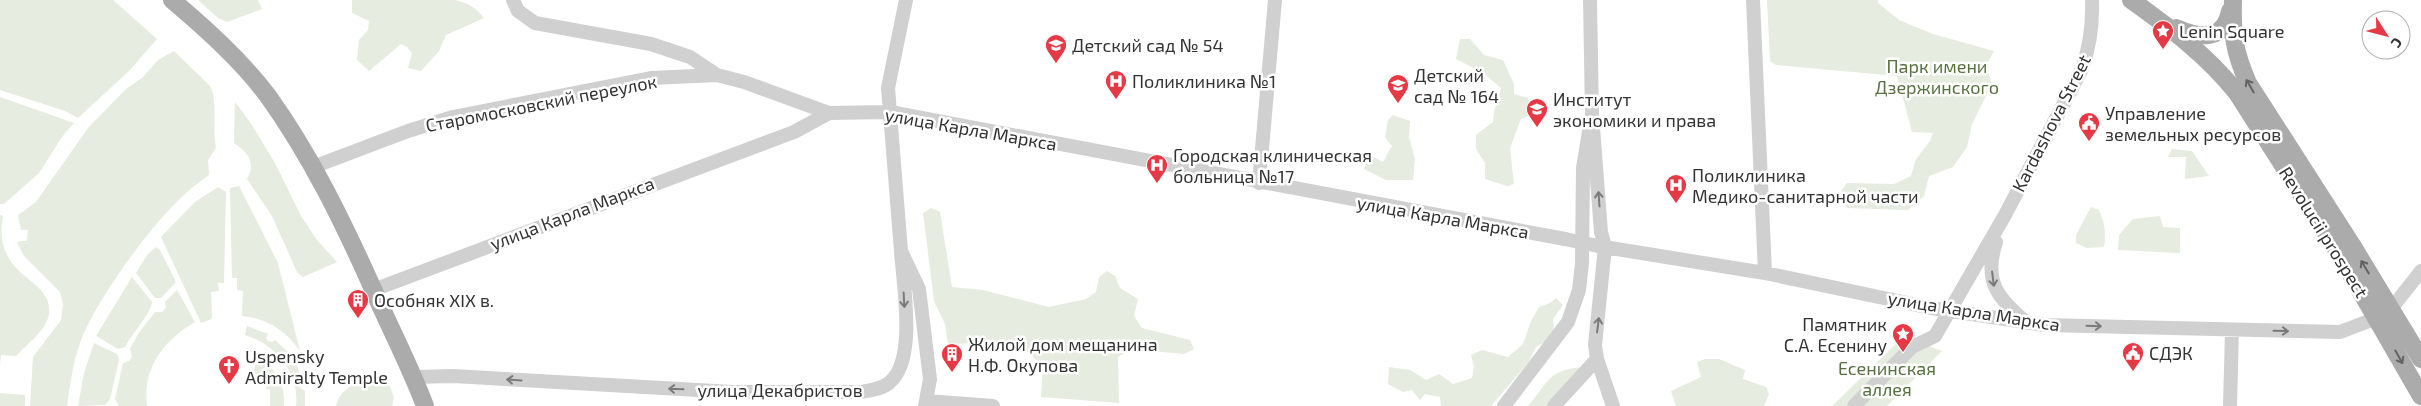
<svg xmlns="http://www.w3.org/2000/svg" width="2421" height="406" font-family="'Exo 2',sans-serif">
<rect width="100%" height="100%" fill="#fff"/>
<path fill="#e6ecdf" d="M0 0H113L157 39 129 71 78 118 65 111 0 90Z
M198 0H258L262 9 227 22 218 18Z
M352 0H455C468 3 475 7 484 18L446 35 439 51 421 71 408 68 412 53 407 47 401 44 369 71 357 60 359 40 368 30 369 21 352 13Z
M1767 0H1878V3L1899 20 1933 34 1994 51 1983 72 1989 74 1992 84 1972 124 1967 147 1953 167 1929 176 1924 196 1908 210 1847 208 1841 191 1847 183 1894 184 1911 176 1916 159 1930 141 1933 133 1912 132 1897 76 1776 65 1770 61Z
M1460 39H1470L1484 55 1503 60 1514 84V94L1528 98 1533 114 1521 119 1510 148 1514 184 1507 186 1485 179V163L1476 149V135L1493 122 1494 112 1501 88 1483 73 1456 59Z
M174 51 210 86C218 100 212 129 216 148L208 160 209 175C201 181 192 187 185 194 152 223 95 301 80 343 73 363 70 385 67 406H30L33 357 61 320 63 305 60 292 25 257 17 243 20 241H27L28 230H21L18 215 36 202 88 128 126 89 143 77 158 60Z
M0 97 74 123 62 137 39 173 4 204H0Z
M235 102 252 125 276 165 301 216 317 240 337 262 303 277 297 272 272 216 247 179C257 162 247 152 234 143Z
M1393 115 1410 121 1409 137 1415 159 1413 180H1386L1364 169 1369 155 1383 162 1392 146 1385 137 1388 120Z
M2172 149 2192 151 2209 176 2185 179 2186 157H2168Z
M239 186 278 263 300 351C285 330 268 319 242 316L243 291 237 290V278H232L230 188Z
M218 187 226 192 224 283H218L219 291 211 292 212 319 201 323 161 237 195 202Z
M2091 207 2099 210C2105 223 2106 233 2104 247L2087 248 2076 243V235Z
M931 208 940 212 952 287 983 290 1049 307 1086 299 1096 292 1099 277 1107 271 1115 276 1120 288 1138 299 1134 316 1142 328 1190 340 1194 349 1184 354 1131 349 1118 357 1119 403 1041 397 1043 365C1035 361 1030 352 1022 348 1006 340 966 344 948 344L945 324 934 301 923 213Z
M0 215 3 216C0 233 1 248 12 263 25 281 56 291 48 318 44 332 26 345 16 356L1 355 0 366Z
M2160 216 2163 227 2180 228V253L2118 250 2119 235 2133 219Z
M156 247 160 250 176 282 161 298H155L136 273 147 255Z
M132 277 152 302C152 312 131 335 125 347L118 349 96 336Z
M177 290 195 322C164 340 142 368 147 406H119L115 399 123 363 129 361 132 357 130 349 138 334 155 312H162L166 308 165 302Z
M1556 298 1563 305 1553 319 1554 329 1547 341 1536 347 1528 363 1491 406H1441L1440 397 1425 394 1420 400 1412 390 1403 392 1388 384 1389 367 1410 370 1426 380 1439 374 1453 384 1472 378 1474 367 1471 355 1482 350 1508 357 1523 344 1531 321 1539 307 1550 303Z
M247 326 268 334 266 338 268 341 272 342 275 340 290 354 289 361 296 363 303 383 300 388 305 391V406H296C300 373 275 344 245 335Z
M1903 337 1942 351 1887 406H1832Z
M94 343 117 354 119 360 110 399 105 405 78 406 84 373Z
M258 354C274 368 286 384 284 406H270V389H266L267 383H263L262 378H258V374H253Z
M1705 359H1719L1745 370 1743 379 1766 387 1769 394 1764 406H1676L1671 391 1701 377 1697 362Z
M1583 367 1549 406H1528C1549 382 1547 370 1583 367Z
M384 372 394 397 392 406H336C340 385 367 379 384 372Z
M0 393 25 395V406H0Z"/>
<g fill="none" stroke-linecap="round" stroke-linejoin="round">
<path stroke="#d0d0d0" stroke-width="14" d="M513 0 518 11 535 23 651 44 690 57 717 75 744 82 829 113
M906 0 888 88 901 251 919 289 930 379 925 406
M1590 0 1592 114 1601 232 1605 247 1595 345 1597 359 1613 406
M1753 0 1765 273
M313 167 408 131 453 117 651 78 717 75
M1259 183 1275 0
M1996 242C1983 282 1998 298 2027 323
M1598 246 1765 273 1931 308 2044 325 2340 332 2377 318
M373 290 794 132 829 113 890 112 1565 239
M2391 309 2421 271
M414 377 453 376 733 392H862C871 390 883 389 890 382 917 359 903 284 901 251
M926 401 993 406
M1504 406 1568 322 1579 290 1582 263 1583 168 1589 131
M1554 406 1597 359
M1854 406 1912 347 1935 336 2005 215 2082 69C2090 46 2093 25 2092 0
M2230 406 2232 331"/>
<path stroke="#ababab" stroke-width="18" d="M172 0C206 29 241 60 268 96 311 156 343 222 373 289 390 328 410 366 425 406
M2131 0C2170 28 2207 55 2237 93L2338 252 2421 396
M2233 0C2232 35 2234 51 2248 83L2352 245 2421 359
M2176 28C2199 38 2224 42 2230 11"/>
<path stroke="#d0d0d0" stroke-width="14" d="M1565 239 1598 246"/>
</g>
<defs><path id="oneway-shaft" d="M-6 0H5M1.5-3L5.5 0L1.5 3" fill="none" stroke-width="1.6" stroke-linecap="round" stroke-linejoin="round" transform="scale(1.25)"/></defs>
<g stroke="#636363">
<use href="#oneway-shaft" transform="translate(2250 86) rotate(-120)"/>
<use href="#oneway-shaft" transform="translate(2365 267) rotate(-121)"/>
<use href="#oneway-shaft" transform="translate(2399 357) rotate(61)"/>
</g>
<g stroke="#7a7a7a">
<use href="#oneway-shaft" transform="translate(1599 199) rotate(-94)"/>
<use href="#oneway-shaft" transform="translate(1993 279) rotate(83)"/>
<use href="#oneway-shaft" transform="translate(904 300) rotate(87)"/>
<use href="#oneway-shaft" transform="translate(1598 325) rotate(-83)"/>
<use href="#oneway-shaft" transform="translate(2094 326) rotate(2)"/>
<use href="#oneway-shaft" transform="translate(2281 331) rotate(1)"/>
<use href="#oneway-shaft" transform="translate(514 380) rotate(-176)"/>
<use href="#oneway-shaft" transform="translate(676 389) rotate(-178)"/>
</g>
<defs>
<g id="sight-pin" transform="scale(1.125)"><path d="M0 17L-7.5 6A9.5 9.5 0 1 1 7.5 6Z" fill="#e63946" stroke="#fff"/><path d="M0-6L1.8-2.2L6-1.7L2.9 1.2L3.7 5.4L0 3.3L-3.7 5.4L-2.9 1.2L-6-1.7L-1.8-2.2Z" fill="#fff"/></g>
<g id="school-pin" transform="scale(1.125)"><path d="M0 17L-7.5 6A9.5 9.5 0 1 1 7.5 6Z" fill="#e63946" stroke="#fff"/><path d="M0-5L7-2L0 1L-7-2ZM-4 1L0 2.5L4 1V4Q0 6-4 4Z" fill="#fff"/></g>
<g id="hospital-pin" transform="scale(1.125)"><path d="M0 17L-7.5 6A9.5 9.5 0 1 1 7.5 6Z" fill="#e63946" stroke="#fff"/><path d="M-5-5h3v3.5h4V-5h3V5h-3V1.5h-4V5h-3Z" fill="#fff"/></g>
<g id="university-pin" transform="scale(1.125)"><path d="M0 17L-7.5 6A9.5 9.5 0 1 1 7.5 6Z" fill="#e63946" stroke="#fff"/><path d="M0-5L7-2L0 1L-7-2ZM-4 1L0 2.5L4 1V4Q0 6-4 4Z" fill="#fff"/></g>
<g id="civic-pin" transform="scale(1.125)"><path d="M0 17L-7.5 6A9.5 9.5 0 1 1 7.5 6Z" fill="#e63946" stroke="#fff"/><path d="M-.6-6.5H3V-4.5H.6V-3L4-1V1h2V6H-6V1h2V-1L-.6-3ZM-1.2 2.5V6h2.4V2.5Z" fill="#fff"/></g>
<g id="building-pin" transform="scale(1.125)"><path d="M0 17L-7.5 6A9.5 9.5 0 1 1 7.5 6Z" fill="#e63946" stroke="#fff"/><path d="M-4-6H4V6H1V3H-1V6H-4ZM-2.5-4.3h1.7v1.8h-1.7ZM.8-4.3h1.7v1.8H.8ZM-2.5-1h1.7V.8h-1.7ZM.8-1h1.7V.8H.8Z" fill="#fff"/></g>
<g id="church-pin" transform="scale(1.125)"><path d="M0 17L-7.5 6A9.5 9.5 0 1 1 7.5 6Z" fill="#e63946" stroke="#fff"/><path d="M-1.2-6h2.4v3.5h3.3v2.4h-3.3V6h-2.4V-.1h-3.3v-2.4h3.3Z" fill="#fff"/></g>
</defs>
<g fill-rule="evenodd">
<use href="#sight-pin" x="2163" y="31"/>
<use href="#school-pin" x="1056" y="45"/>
<use href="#hospital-pin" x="1116" y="81"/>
<use href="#school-pin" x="1398" y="85"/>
<use href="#university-pin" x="1537" y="109"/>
<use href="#civic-pin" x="2089" y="123"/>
<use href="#hospital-pin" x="1157" y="165"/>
<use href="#hospital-pin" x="1676" y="185"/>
<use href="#building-pin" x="358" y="300"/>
<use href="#sight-pin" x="1903" y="334"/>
<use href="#civic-pin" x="2133" y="353"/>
<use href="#building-pin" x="952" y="354"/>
<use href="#church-pin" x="229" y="366"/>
</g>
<g text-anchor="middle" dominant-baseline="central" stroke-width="5" stroke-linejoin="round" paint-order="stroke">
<g font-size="18" fill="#333" stroke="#fff" text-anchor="start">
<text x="2179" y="31">Lenin Square</text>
<text x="1072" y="45">Детский сад № 54</text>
<text x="1414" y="75">Детский<tspan x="1414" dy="21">сад № 164</tspan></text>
<text x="1132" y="81">Поликлиника №1</text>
<text x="1553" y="99">Институт<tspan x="1553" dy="21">экономики и права</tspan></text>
<text x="2105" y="113">Управление<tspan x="2105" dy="21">земельных ресурсов</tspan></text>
<text x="1173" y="155">Городская клиническая<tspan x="1173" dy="21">больница №17</tspan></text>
<text x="1692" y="175">Поликлиника<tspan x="1692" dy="21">Медико-санитарной части</tspan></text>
<text x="374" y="300">Особняк XIX в.</text>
<text x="1887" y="324" text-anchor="end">Памятник<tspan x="1887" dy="21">С.А. Есенину</tspan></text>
<text x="968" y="344">Жилой дом мещанина<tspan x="968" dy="21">Н.Ф. Окупова</tspan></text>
<text x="2149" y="353">СДЭК</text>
<text x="245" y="356">Uspensky<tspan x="245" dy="21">Admiralty Temple</tspan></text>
</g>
<g font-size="18" fill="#56703f" stroke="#fff">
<text x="1937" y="66">Парк имени<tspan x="1937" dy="21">Дзержинского</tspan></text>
<text x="1887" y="368">Есенинская<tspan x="1887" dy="21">аллея</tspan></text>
</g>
<g font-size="18" fill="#333" stroke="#fff">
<text transform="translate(541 103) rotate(-11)">Старомосковский переулок</text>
<text transform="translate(2051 123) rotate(-63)">Kardashova Street</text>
<text transform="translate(971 129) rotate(10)">улица Карла Маркса</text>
<text transform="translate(572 213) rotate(-21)">улица Карла Маркса</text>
<text transform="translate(1443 217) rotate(10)">улица Карла Маркса</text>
<text transform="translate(2324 232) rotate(58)">Revolucii prospect</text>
<text transform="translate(1974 311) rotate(9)">улица Карла Маркса</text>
<text x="780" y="390">улица Декабристов</text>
</g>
</g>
<g transform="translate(2386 35) rotate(126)"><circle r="24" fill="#ffffff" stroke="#adadad"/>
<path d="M0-4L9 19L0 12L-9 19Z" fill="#e63946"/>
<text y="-8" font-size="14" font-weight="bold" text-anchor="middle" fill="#333333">С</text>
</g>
</svg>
